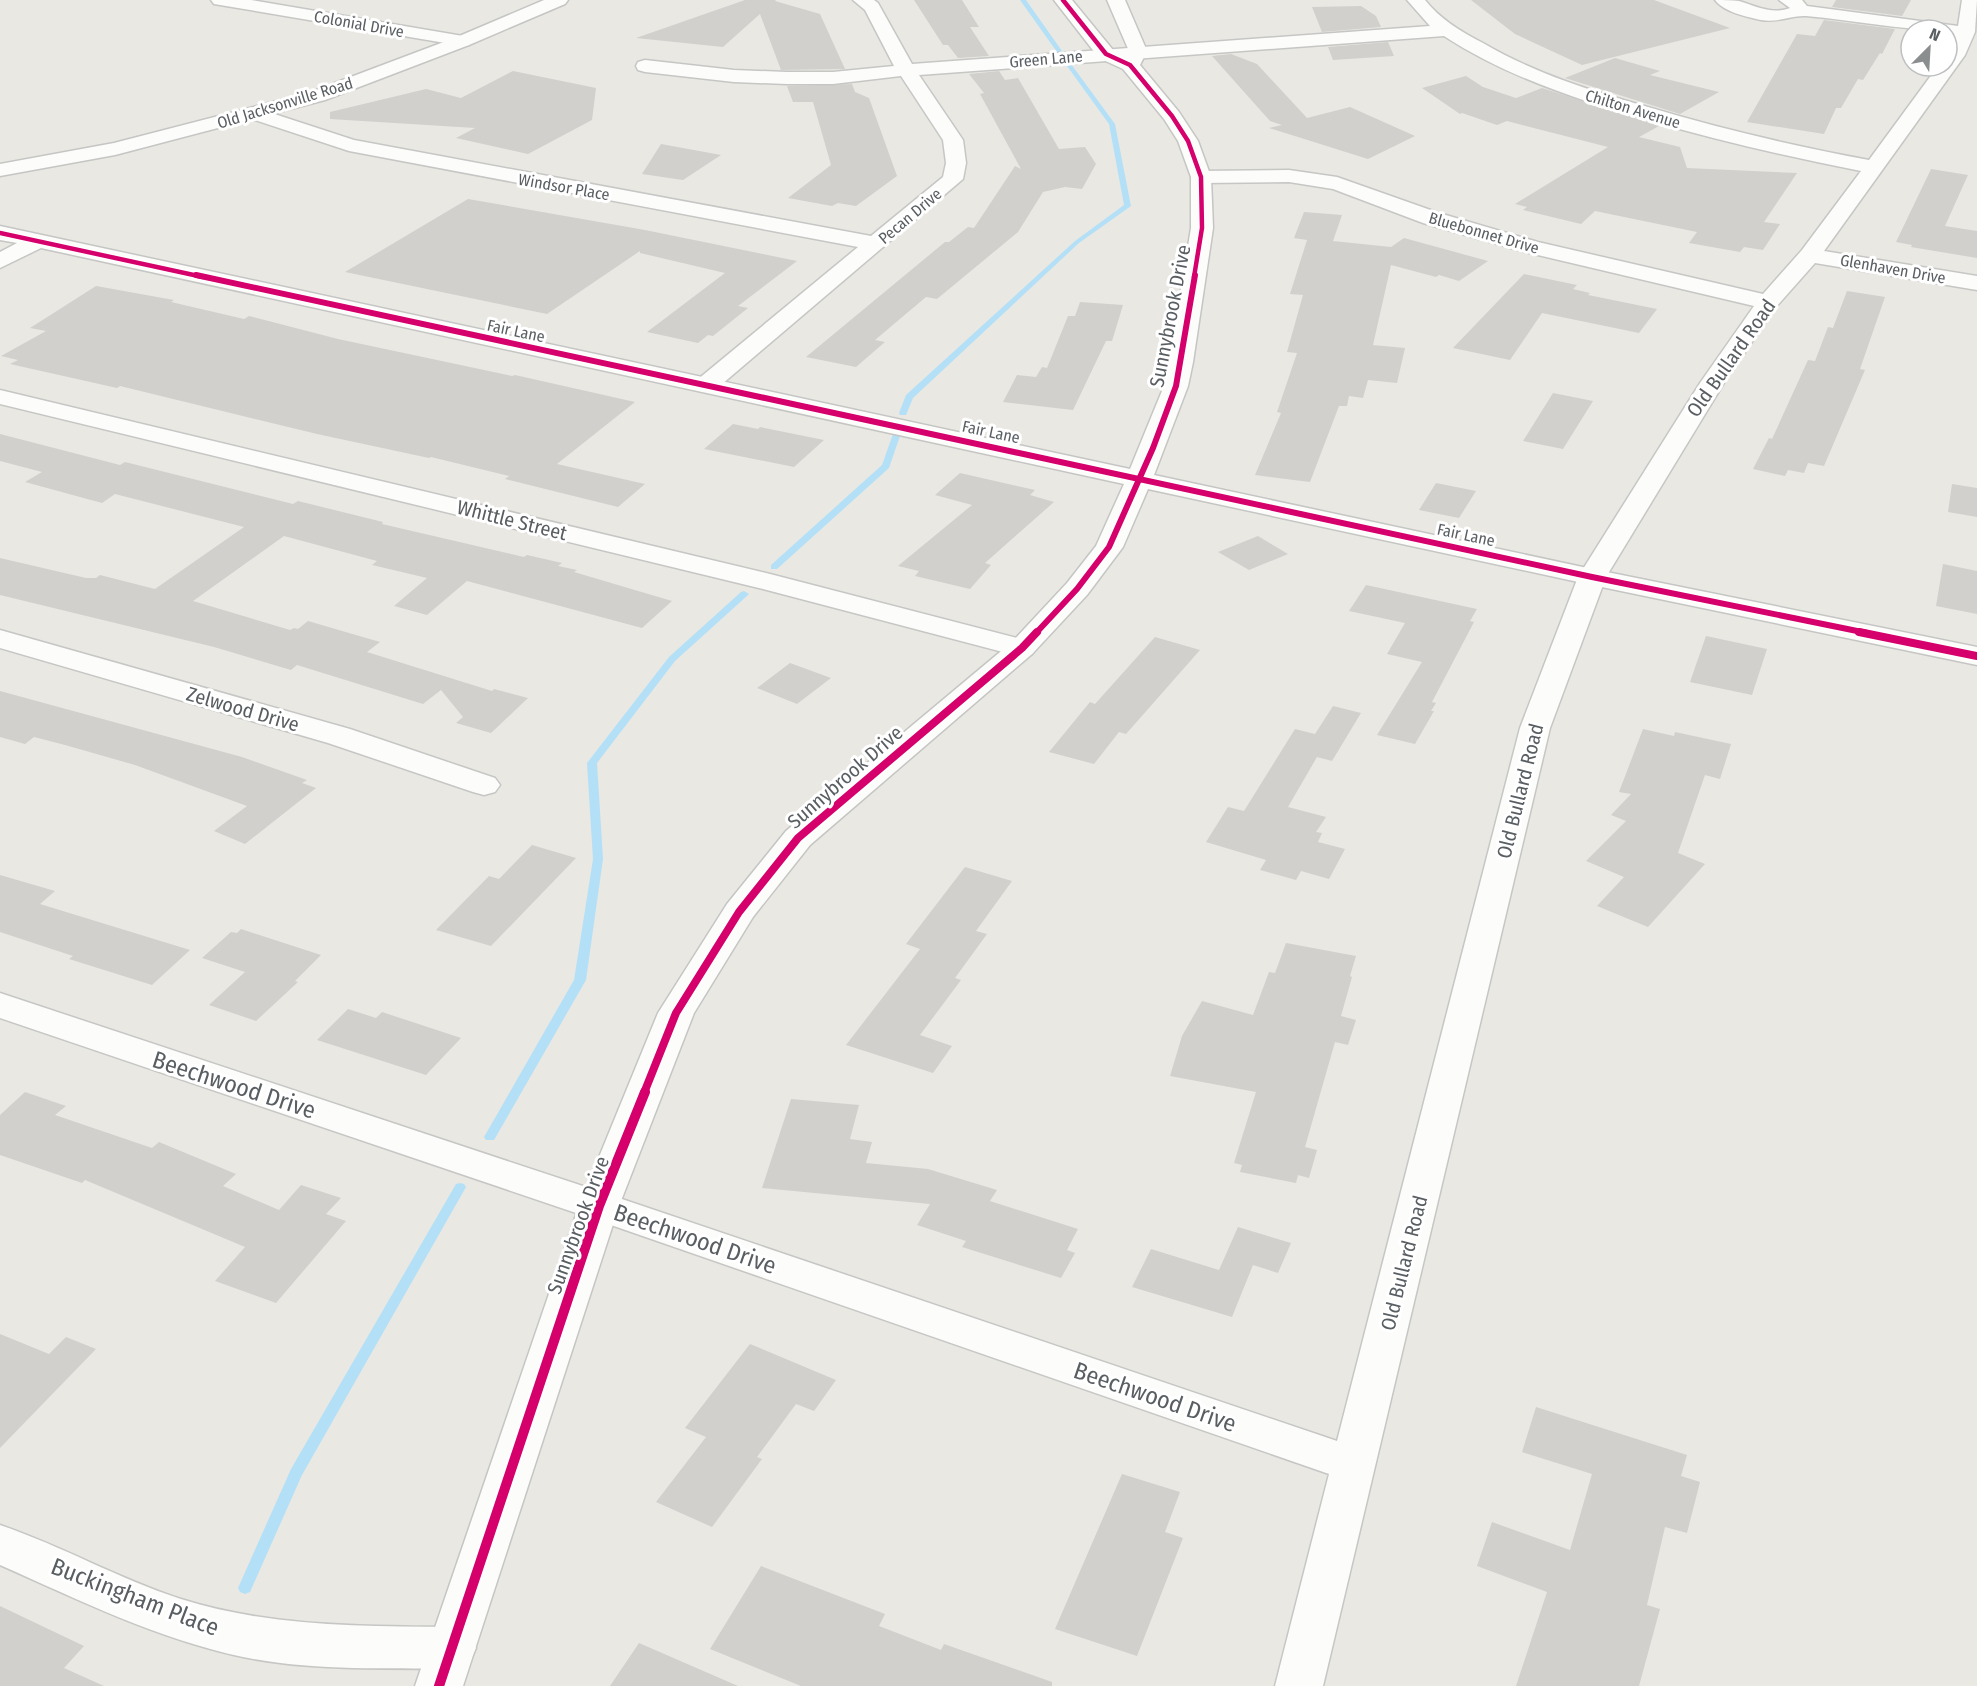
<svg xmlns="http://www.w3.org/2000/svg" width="1977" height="1686" font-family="'Fira Sans Condensed',sans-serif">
<rect width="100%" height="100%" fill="#e9e8e3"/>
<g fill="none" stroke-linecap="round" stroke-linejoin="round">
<path fill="#b4e0f7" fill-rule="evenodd" d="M1020 0H1026L1062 51 1061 52H1057Z
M1067 64H1071L1115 124 1131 206 1079 243 913 398 906 415H900L899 413 906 395 1075 241 1124 205 1109 124 1067 66Z
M893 434H899L900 436 889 468 777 569H771V565L882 465Z
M744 591 749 594 747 596 675 661 597 763 603 859 586 980 494 1140H486L484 1137 574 980 593 859 587 763 669 657 741 592Z
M460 1183 464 1184 466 1187 302 1475 250 1592 245 1594 240 1592 238 1588 291 1469 456 1184Z"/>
</g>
<path fill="#d1d0cd" d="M745 0H776L775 1 820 14 845 69 781 70 760 14 723 47 636 38Z
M914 0H962L979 27H970L989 56 958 58 948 45H943Z
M1471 0H1654L1730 28 1582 65 1515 34Z
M1836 0H1911L1902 16 1832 7Z
M1361 6 1376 16 1381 27 1322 32 1312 7Z
M1824 20 1895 29 1882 54 1880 53 1863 80 1858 79 1841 108H1836L1824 134 1747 122 1797 34 1815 36Z
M1388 42 1394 56 1333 60 1328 47Z
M1231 54 1257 64 1307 118 1350 107 1415 136 1368 159 1269 128 1282 125 1270 121 1212 56Z
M1615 58 1660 71 1650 75 1719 92 1680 114 1565 78Z
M513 71 596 88 592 120 528 154 456 138 475 128 330 119V112L426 89 461 98Z
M999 71 1005 80 1018 78 1059 149 1085 147 1096 164 1082 189 1065 187 1043 192 1018 232 937 299 926 297 875 340 885 342 856 367 806 357 945 242H949L968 227 974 228 1015 166 1021 169 980 94 984 93 969 74Z
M1466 76 1483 87 1516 98 1542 88 1659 126 1639 137 1680 147 1687 168 1797 173 1764 222 1780 224 1763 250 1744 247 1740 252 1689 243 1697 232 1595 211 1581 224 1523 210 1527 207 1515 204 1608 147 1507 121 1497 125 1462 113 1460 114 1422 88Z
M852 84 855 92 869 98 897 176 856 206 838 203 832 206 788 198 831 165 813 102H793L787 86Z
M661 144 721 155 683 180 642 174Z
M1931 169 1968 175 1945 226 1977 231V258L1911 247 1912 245 1896 242Z
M468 199 645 230 797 261 738 306 748 308 713 336 708 335 698 343 647 332 725 273 640 253V251L547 314 345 272Z
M1304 212 1342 215 1333 241 1391 247 1404 238 1488 261 1459 281 1439 275 1436 277 1391 265 1373 345 1405 348 1397 383 1368 380 1363 398 1349 396 1347 406H1339L1310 482 1255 475 1281 413 1277 412 1297 353 1287 352 1303 295 1290 294 1307 240 1294 238Z
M1524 274 1577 285 1573 289 1590 293 1588 295 1657 309 1639 333 1542 313 1510 360 1453 348Z
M96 286 174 300 171 302 244 319 249 316 338 339 512 376 515 375 635 402 557 464 645 484 618 507 505 479 509 476 431 457 429 458 317 434 120 386 117 388 10 364 18 360 1 356 46 331 30 328Z
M1847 291 1885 297 1860 369 1865 370 1824 466 1808 463 1804 473 1788 470 1785 476 1753 469 1769 438 1772 439 1808 360 1815 361 1828 327 1833 328Z
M1080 302 1123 305 1112 341H1106L1073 410 1003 402 1017 375 1036 377 1042 367 1047 368 1068 316H1075Z
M1553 393 1593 401 1563 449 1523 441Z
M733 424 758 429 760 427 824 440 794 467 704 449Z
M0 434 120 465 125 462 293 504 298 501 383 522 382 524 524 557 527 555 562 563 558 566 577 570 574 572 672 601 642 628 467 581 427 615 394 606 427 578 372 565 377 561 284 536 193 601 290 630 294 628 298 629 308 621 380 642 367 652 492 691 494 689 528 698 491 733 456 723 463 717 441 690 423 704 297 665 291 670 214 647 0 595V558L86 578H96L100 575 155 589 244 527 115 494 102 503 25 482 42 472 0 461Z
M960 473 1035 490 1030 495 1054 502 985 563 991 565 970 589 915 576 919 571 898 566 972 505 935 495Z
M1436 483 1476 491 1459 518 1419 510Z
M1952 484 1977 488V517L1948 512Z
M1258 536 1288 554 1249 570 1218 552Z
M1943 564 1977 571V614L1936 606Z
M1366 585 1477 609 1470 621 1474 622 1432 702 1436 703 1431 711H1434L1415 744 1377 735 1422 662 1387 654 1405 623 1349 611Z
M1706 636 1767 649 1752 695 1690 682Z
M1155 637 1200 650 1126 734 1119 732 1094 764 1049 752 1090 702 1095 704Z
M790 663 831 678 797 704 757 688Z
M0 691 242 757 307 780 302 783 316 788 245 844 214 831 247 806 135 765 65 745 34 737 25 744 0 737Z
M1333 706 1361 713 1332 761 1317 757 1288 807 1326 817 1316 832 1322 833 1318 842 1345 849 1329 879 1301 871 1296 880 1260 870 1266 860 1206 842 1228 807 1244 811 1295 729 1315 734Z
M1643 729 1674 736 1675 732 1731 744 1720 779 1705 775 1678 853 1705 864 1648 927 1597 906 1624 877 1586 861 1626 821 1611 815 1631 794 1619 792Z
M532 845 576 858 491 946 436 930 489 876 499 879Z
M965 867 1012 881 976 931 987 934 955 978 961 980 920 1035 952 1046 933 1073 846 1045 920 949 906 944Z
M0 875 55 891 40 904 190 950 152 985 69 959 73 956 0 932Z
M241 929 321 955 295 981 298 982 256 1021 209 1005 245 972 202 958 231 932 237 933Z
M1286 943 1356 956 1350 976 1352 977 1341 1016 1356 1020 1348 1045 1335 1042 1305 1147 1317 1150 1309 1178 1298 1175 1296 1183 1240 1172 1242 1165 1234 1163 1256 1092 1170 1076 1182 1036 1202 1001 1253 1015 1269 972 1275 973Z
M348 1009 376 1018 382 1012 461 1038 426 1075 317 1040Z
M25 1092 66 1106 55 1115 152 1148 159 1142 236 1174 223 1186 279 1210 301 1185 341 1198 326 1214 346 1221 276 1303 215 1281 245 1247 85 1180 82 1183 0 1155V1115Z
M791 1099 859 1105 850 1139 872 1142 866 1163 928 1169 997 1190 990 1201 1078 1229 1067 1250 1075 1253 1061 1278 962 1247 966 1241 917 1225 930 1204 762 1188Z
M1238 1227 1291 1243 1278 1273 1253 1265 1232 1317 1132 1287 1151 1249 1219 1270Z
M0 1334 49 1354 66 1337 96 1349 0 1448Z
M750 1344 836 1380 814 1411 796 1404 757 1457 762 1459 712 1527 656 1502 706 1437 685 1428Z
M1536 1407 1687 1455 1681 1476 1700 1482 1687 1533 1665 1527 1647 1605 1660 1609 1639 1686H1516L1547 1592 1477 1566 1492 1522 1570 1550 1592 1474 1522 1452Z
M1122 1474 1180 1492 1165 1532 1183 1538 1137 1656 1055 1629Z
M761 1566 885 1614 879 1626 941 1650 944 1644 1052 1682V1686H801L710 1649Z
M0 1606 84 1646 64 1668 104 1686H0Z
M639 1643 738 1686H610Z"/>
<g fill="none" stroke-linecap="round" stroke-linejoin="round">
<g stroke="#c6c6c5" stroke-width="3">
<path id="street" d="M211 0H251L463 36 469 37 472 41 469 45 463 46 220 5 214 4Z
M853 0H874L878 3 912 64 1430 26 1407 0H1425C1440 19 1461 32 1483 43 1534 73 1591 91 1648 107 1721 129 1794 146 1869 160L1938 66H1947V54L1955 36 1947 35V30C1899 30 1853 20 1806 16 1791 15 1779 23 1761 20 1747 17 1724 12 1715 0 1723 0 1732 0 1739 1 1756 6 1772 15 1790 8L1779 0H1802L1807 6 1958 26 1962 0H1977L1975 32 1965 55 1824 251 1977 276V290L1815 263 1776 307 1724 383 1606 577 1550 728 1323 1686H1275L1329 1474 585 1216 0 1018V993L613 1196 1337 1441 1520 728 1578 577 1700 383 1754 306 1525 252 1423 223 1333 189 1289 182 1201 183 1194 181 1191 177 1194 173 1201 171 1289 170 1337 177 1439 213 1538 242 1763 294 1802 250 1861 171C1790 157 1720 141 1651 121 1579 100 1507 77 1444 36L919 75 963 140 966 163 963 179 715 390 706 392 697 390 694 385 697 380 858 247 349 151 249 118 246 114 249 110 256 108 354 140 871 236 943 177 946 163 943 140 901 76 833 84H787L734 82 645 72 638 70 636 66 638 62 645 60 734 70 787 72H833L894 66 865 10Z
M0 390 770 574 1032 642 1037 648 1032 654 1022 657 763 589 0 404Z
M0 630 350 729 495 778 500 785 495 792 484 795 473 792 328 743 0 648Z
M0 1525C62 1546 119 1579 181 1599 270 1627 360 1626 452 1627L469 1633 476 1648 469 1663 452 1669C383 1668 311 1671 243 1657 158 1639 79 1600 0 1565Z"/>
</g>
<g stroke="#c5c5c4" stroke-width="3">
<path id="secondary" d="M544 0H568L565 4 469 45 325 100 115 155 0 176V164L114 143 311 92 457 37Z
M1054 0H1072L1113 50 1126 56 1129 51 1107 0H1125L1147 51 1140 65 1179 112 1198 141 1211 177 1213 228 1193 362 1188 386 1154 475 1592 569 1977 647V665L1592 585 1148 489 1123 547 1087 595 1032 654 810 845 753 917 694 1013 619 1206 463 1686H415L579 1206 658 1013 727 904 786 831 1012 642 1067 583 1096 546 1124 484 41 248 0 268V252L17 243 0 240V226L1130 469 1164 386 1169 362 1191 228V177L1178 141 1164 119 1123 69 1099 58Z"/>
</g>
<use href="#street" fill="#fcfcfb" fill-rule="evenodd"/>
<use href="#secondary" fill="#fcfcfb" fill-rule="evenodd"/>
<g stroke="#fff" stroke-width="7">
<path id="cycleway-far3" d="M1063 0 1106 54 1130 65 1172 116 1188 141 1201 177 1202 228 1194 277
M0 233 203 277"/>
</g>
<g stroke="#fff" stroke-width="9">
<path id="cycleway-far2" d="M196 275 1592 577 1867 633
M1036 633 1077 589 1109 547 1153 448 1176 386 1195 275"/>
</g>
<g stroke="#fff" stroke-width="11">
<path id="cycleway-far1" d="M1859 632 1977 656
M644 1093 676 1013 739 912 798 838 1022 648 1037 632"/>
</g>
<g stroke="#fff" stroke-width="14">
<path id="cycleway" d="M439 1686 599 1206 645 1092"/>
</g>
<use href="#cycleway-far3" stroke="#d6006c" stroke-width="4.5"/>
<use href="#cycleway-far2" stroke="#d6006c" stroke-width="6"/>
<use href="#cycleway-far1" stroke="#d6006c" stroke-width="8"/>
<use href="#cycleway" stroke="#d6006c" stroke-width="10"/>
</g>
<g text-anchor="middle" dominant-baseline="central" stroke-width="6" stroke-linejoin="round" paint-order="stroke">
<g font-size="16" fill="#595e62" stroke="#fff">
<text transform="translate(359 24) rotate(10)">Colonial Drive</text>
<text transform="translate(1046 59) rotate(-5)">Green Lane</text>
<text transform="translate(285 103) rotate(-17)">Old Jacksonville Road</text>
<text transform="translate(1633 109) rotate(17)">Chilton Avenue</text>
<text transform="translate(564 187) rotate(10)">Windsor Place</text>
<text transform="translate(910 216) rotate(-40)">Pecan Drive</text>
<text transform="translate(1484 233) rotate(16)">Bluebonnet Drive</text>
<text transform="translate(1893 269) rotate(10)">Glenhaven Drive</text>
<text transform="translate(516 331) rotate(12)">Fair Lane</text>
<text transform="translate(991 432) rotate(12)">Fair Lane</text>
<text transform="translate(1466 535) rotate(12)">Fair Lane</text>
</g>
<g font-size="20" fill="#595e62" stroke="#fff">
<text transform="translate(1170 316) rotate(-79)">Sunnybrook Drive</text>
<text transform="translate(1731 358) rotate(-55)">Old Bullard Road</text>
<text transform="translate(512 520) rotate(14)">Whittle Street</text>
<text transform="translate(243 709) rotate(16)">Zelwood Drive</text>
<text transform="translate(845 777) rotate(-41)">Sunnybrook Drive</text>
<text transform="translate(1520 791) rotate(-76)">Old Bullard Road</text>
<text transform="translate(578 1225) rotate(-70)">Sunnybrook Drive</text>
<text transform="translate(1404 1263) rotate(-76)">Old Bullard Road</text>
</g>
<g font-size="24" fill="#595e62" stroke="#fff">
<text transform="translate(234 1085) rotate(18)">Beechwood Drive</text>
<text transform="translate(695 1239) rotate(19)">Beechwood Drive</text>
<text transform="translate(1155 1397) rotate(19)">Beechwood Drive</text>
<text transform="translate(135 1597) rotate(21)">Buckingham Place</text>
</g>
</g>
<g transform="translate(1929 48) rotate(24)"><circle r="28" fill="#ffffff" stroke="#bdbfc0" stroke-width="1.5"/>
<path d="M0-4.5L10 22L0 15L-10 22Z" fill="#8b8e8f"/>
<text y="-9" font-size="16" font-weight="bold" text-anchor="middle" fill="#595e62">N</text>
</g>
</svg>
